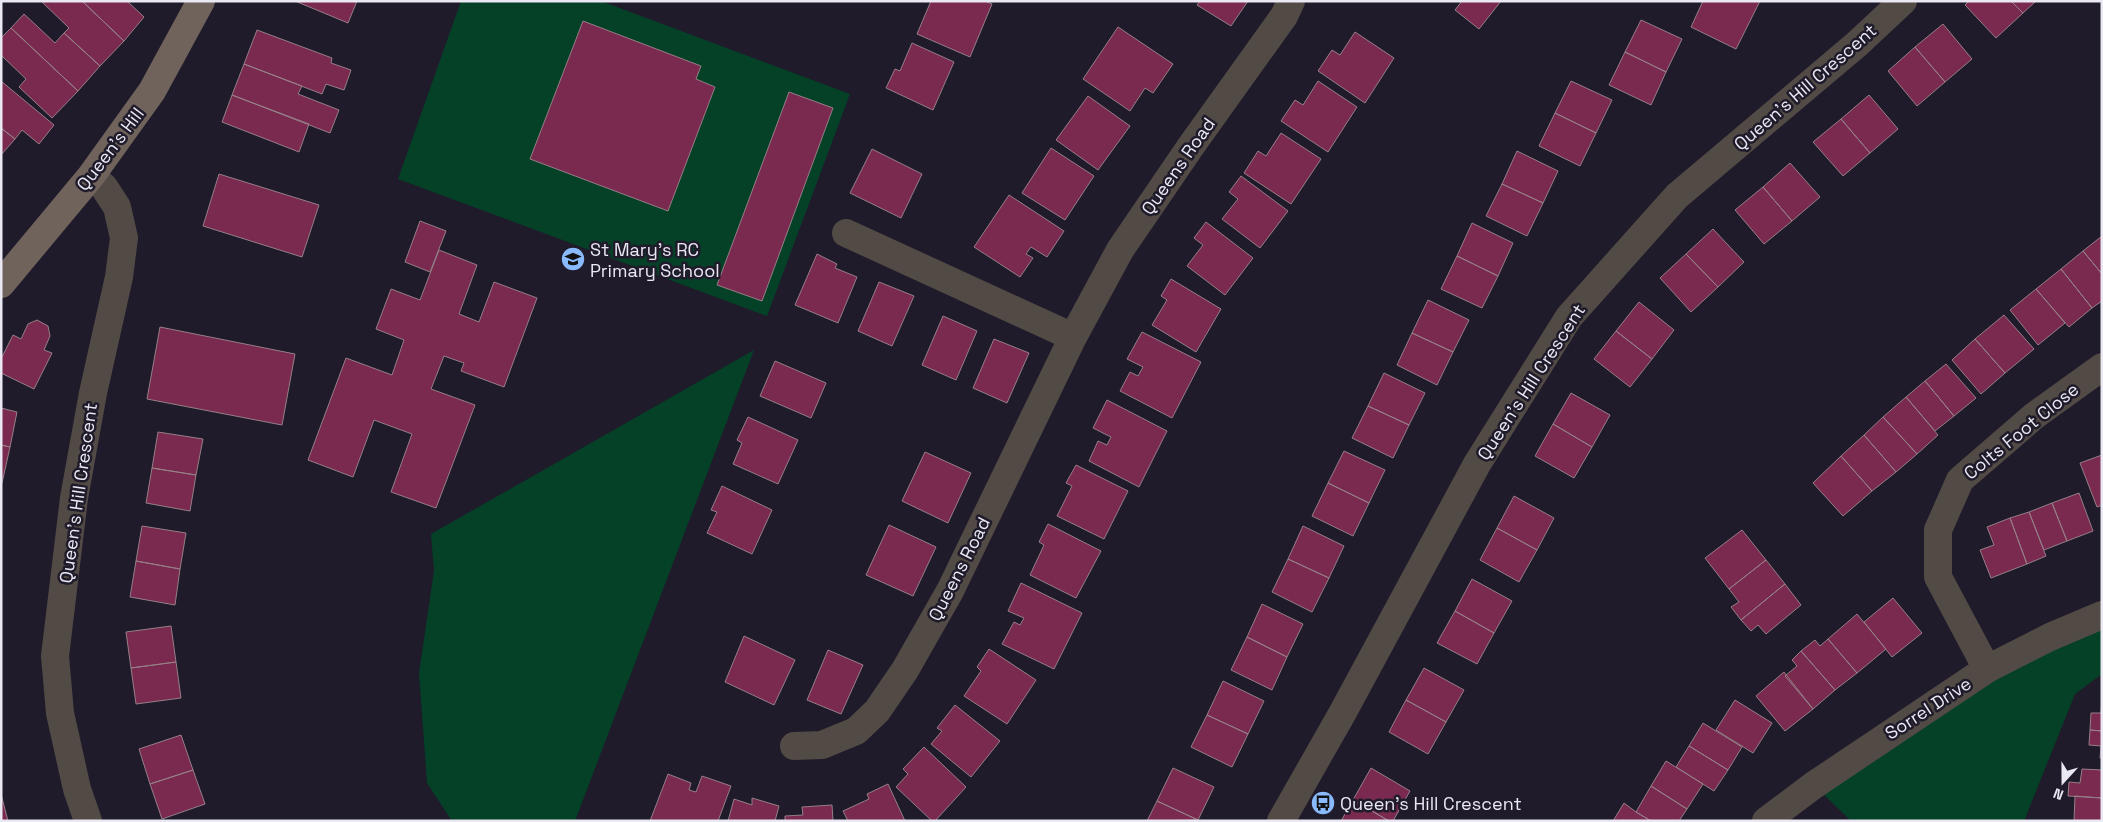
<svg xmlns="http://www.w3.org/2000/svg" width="2103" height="822" font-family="'Space Grotesk',sans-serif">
<rect width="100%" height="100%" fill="#1f1b2b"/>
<path fill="#044127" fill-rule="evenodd" d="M461 1H601L850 94 767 316 398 179ZM583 21 701 66 696 79 715 87 668 211 531 159Z
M754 350 575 821H452L427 783 419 673 434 571 431 534Z
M2102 615V674L2075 694 2024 821H1851L1814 785Z"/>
<path fill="#792a4e" stroke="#967f87" d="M41 1H82L124 41 100 66 64 33 69 28Z
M82 1H127L144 17 124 41Z
M295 1H357L348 23Z
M931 1H985L992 4 970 57 917 34Z
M1200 1H1248L1231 26 1197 5Z
M1462 1H1501L1479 29 1455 10Z
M1703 1H1760L1736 49 1691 27Z
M1969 1H2011L2023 13 1996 38 1965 5Z
M2011 1H2036L2023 13Z
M24 14 55 43 64 33 100 66 78 91 11 28Z
M1641 20 1682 39 1666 72 1625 52Z
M583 21 701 66 696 79 715 87 668 211 530 159Z
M1943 24 1972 59 1945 82 1915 47Z
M1118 27 1173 64 1153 93 1145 88 1130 111 1083 79Z
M11 28 78 91 52 118 19 87 26 79 1 55V38Z
M257 30 332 58 331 63 351 70 344 90 326 84 322 94 244 64Z
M1355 32 1394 58 1365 103 1318 71 1332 50 1340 55Z
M912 43 954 62 933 110 886 88 895 69 900 71Z
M1915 47 1945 82 1917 106 1888 71Z
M1625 52 1666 72 1651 105 1609 85Z
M244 64 302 86 298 94 339 110 330 133 232 95Z
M1 81 54 125 39 144 22 130 15 139 1 128Z
M1318 81 1357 107 1328 152 1281 121 1295 100 1303 105Z
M1571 81 1612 100 1596 133 1555 113Z
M789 92 833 108 762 301 717 285Z
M232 95 309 124 299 152 222 122Z
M1869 95 1898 129 1870 153 1841 119Z
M1088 96 1130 126 1098 170 1056 140Z
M1555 113 1596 133 1580 166 1539 146Z
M1841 119 1870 153 1843 176 1813 142Z
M1 128 15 139 1 155Z
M1281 133 1321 159 1291 204 1244 173 1258 151 1266 156Z
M1051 148 1094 176 1065 220 1022 193Z
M872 149 922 174 901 218 850 193Z
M1517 151 1558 171 1543 203 1502 184Z
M1790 163 1820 197 1792 221 1763 187Z
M219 174 319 205 302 257 203 226Z
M1241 176 1288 211 1260 248 1222 219 1238 199 1229 192Z
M1502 184 1543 203 1527 236 1486 216Z
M1763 187 1792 221 1764 244 1735 210Z
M1009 195 1064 231 1047 257 1031 247 1026 254 1033 258 1020 277 974 247Z
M420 221 446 231 430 272 405 262Z
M1206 222 1253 258 1225 295 1187 266 1203 245 1194 238Z
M1472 223 1513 243 1498 276 1457 256Z
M1713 229 1744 262 1718 287 1686 254Z
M2102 236V274L2083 251Z
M439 250 477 265 459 314 479 322 494 282 537 298 504 387 461 371 464 363 444 356 431 389 475 405 436 508 391 492 412 434 374 420 353 477 308 460 346 358 392 375 404 340 376 329 391 289 420 300Z
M2083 251 2102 274V301L2092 308 2061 269Z
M817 254 837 264 835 268 857 277 838 323 795 305Z
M1686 254 1718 287 1691 312 1660 278Z
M1457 256 1498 276 1482 308 1441 289Z
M2061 269 2092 308 2069 327 2036 289Z
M1171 279 1221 309 1196 352 1152 325 1167 300 1161 296Z
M879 282 914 296 892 346 858 331Z
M2036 289 2065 323 2038 345 2010 310Z
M1428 300 1469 320 1453 352 1412 333Z
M1639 302 1674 330 1652 359 1616 331Z
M2004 315 2034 349 2005 373 1975 339Z
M943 316 977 331 956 380 922 365Z
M37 320 48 326 50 336 44 350 52 353 34 389 1 373V359L13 335 21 339 28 324Z
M160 327 295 354 282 425 147 399Z
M1616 331 1652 359 1630 387 1594 359Z
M1142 332 1201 362 1172 418 1120 391 1130 372 1138 376 1143 367 1127 359Z
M1412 333 1453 352 1437 385 1397 365Z
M994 339 1029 353 1007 403 973 388Z
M1975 339 2005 373 1981 394 1952 360Z
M775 361 826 383 811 418 760 396Z
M1946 364 1976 398 1954 416 1925 381Z
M1384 373 1425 393 1409 425 1368 406Z
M1925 381 1954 416 1935 431 1906 397Z
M1571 393 1610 415 1592 447 1553 424Z
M1906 397 1938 435 1917 454 1883 417Z
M1107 400 1167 431 1139 487 1089 461 1098 441 1107 445 1111 437 1093 428Z
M1368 406 1409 425 1393 458 1352 438Z
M1 408 17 412 10 447 1 445Z
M748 417 798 440 778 484 733 464 742 443 737 440Z
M1883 417 1917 454 1896 472 1864 435Z
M1553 424 1592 447 1574 478 1535 456Z
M158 432 203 439 196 475 152 468Z
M1864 435 1896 472 1872 491 1841 456Z
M1 445 10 447 2 483H1Z
M1344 451 1385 470 1369 503 1328 483Z
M925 452 971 473 948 523 902 501Z
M2102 455V505L2097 507 2080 463Z
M1841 456 1872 491 1843 516 1813 483Z
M1076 465 1128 491 1104 539 1057 516 1072 486 1066 483Z
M152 468 196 475 190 511 146 503Z
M1328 483 1369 503 1353 536 1312 516Z
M722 486 772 510 752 554 707 533 717 512 711 510Z
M2079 493 2093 531 2067 541 2052 503Z
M1514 496 1554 518 1537 550 1497 528Z
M2052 503 2067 541 2044 550 2029 512Z
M2029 512 2046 556 2027 564 2010 518Z
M2010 518 2027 564 1991 578 1980 550 1994 545 1987 527Z
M1048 524 1101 551 1076 598 1030 575 1044 545 1039 542Z
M889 525 936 547 913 596 866 575Z
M142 526 186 533 180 569 136 561Z
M1303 526 1344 546 1329 578 1288 559Z
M1497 528 1537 550 1519 582 1480 560Z
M1742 530 1766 560 1729 589 1705 558Z
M1288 559 1329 578 1312 612 1272 592Z
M1766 560 1785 584 1741 620 1731 607 1739 602 1729 589Z
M136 561 180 569 175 605 130 597Z
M1472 579 1512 601 1494 633 1455 611Z
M1021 583 1082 613 1054 669 1002 644 1014 622 1020 625 1024 618 1008 611Z
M1785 584 1801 605 1766 634 1758 625 1751 631 1741 620Z
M1893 598 1922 633 1892 657 1864 622Z
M1262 604 1303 624 1287 657 1247 637Z
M1455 611 1494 633 1477 664 1437 643Z
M1857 614 1886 649 1857 673 1828 639Z
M171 626 176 662 131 668 126 632Z
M744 636 795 660 774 705 725 682Z
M1247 637 1287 657 1272 690 1231 670Z
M1828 639 1857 673 1835 690 1801 651 1815 640 1820 646Z
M989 649 1036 680 1007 724 964 696 981 671 977 667Z
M828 650 863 665 841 714 807 700Z
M1801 651 1835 690 1813 709 1785 676 1797 666 1792 660Z
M176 662 181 698 136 704 131 668Z
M1424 668 1464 690 1446 722 1406 700Z
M1784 672 1813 709 1785 731 1756 696Z
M1223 681 1264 701 1248 734 1207 715Z
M1406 700 1446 722 1428 754 1389 732Z
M1735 700 1772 723 1753 753 1716 730Z
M2102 702V731L2090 730 2091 713H2101Z
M955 705 1000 741 971 777 931 744 942 731 937 728Z
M1207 715 1248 734 1232 767 1191 747Z
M1703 723 1742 747 1728 770 1689 746Z
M2090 730 2102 731V758H2100L2101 746 2089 745Z
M181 735 193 770 150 784 139 749Z
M1689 746 1728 770 1714 791 1676 767Z
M924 747 966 787 935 821H932L896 787 908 774 903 769Z
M1666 761 1703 784 1687 809 1651 786Z
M1173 768 1214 787 1198 820 1157 801Z
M1371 768 1410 791 1393 821H1389L1353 800Z
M2082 769 2102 770V798L2068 796 2069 782 2080 783Z
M193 770 205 804 162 819 150 784Z
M668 774 691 783 689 790 696 792 702 776 731 786 718 821H650Z
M888 784 905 821H848L843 811 869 799 867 794Z
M1651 786 1687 809 1679 821H1651L1636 812Z
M1 794 8 821H1Z
M2075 796 2102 798V821H2074Z
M752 798 779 806 775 821H728L734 799 752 805Z
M1353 800 1389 821H1341Z
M1157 801 1198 820 1147 821Z
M1624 803 1636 812 1651 821H1613Z
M832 805 833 821H785V816L803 815 802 807Z"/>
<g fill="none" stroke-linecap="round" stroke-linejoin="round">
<path stroke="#524a45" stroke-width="28" d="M846 233 1073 337
M1987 669 1938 577V530L1960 480 2034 416 2102 367
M794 746 822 745 856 731 877 711 905 670 950 591 1073 337 1120 250 1191 146 1284 16 1291 1
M88 821 77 789 60 713 55 656 74 498 93 393 119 277 124 238 117 207 104 187 91 176
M1281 821 1343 712 1477 464 1569 317 1677 196 1857 44 1903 1
M1766 821 1814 785 1987 669 2050 637 2102 615"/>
<path stroke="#70635b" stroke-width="28" d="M1 284 91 176 152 91 201 1"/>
</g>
<defs>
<g id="school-disc" transform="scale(1.25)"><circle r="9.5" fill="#89bafc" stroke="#1f1b2b"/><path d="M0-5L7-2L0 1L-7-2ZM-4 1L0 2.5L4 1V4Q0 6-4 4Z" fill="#111"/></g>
<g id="bus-disc" transform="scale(1.25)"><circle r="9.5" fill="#89bafc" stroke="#1f1b2b"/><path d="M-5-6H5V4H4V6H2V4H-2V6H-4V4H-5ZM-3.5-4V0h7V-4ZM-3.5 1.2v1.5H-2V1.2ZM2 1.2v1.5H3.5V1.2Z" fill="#111"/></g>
</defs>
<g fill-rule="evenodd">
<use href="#school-disc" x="573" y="259"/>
<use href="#bus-disc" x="1323" y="803"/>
</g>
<g text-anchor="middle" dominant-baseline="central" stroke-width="5" stroke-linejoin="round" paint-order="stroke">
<g font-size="18" fill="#eae8f3" stroke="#1f1b2b">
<text transform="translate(1805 87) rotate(-41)">Queen's Hill Crescent</text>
<text transform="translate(110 149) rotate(-53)">Queen's Hill</text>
<text transform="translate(1178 166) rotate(-55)">Queens Road</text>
<text transform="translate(1531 382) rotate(-57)">Queen's Hill Crescent</text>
<text transform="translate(2021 431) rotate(-39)">Colts Foot Close</text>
<text transform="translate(78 493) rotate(-82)">Queen's Hill Crescent</text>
<text transform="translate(959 569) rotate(-63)">Queens Road</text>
<text transform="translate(1928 708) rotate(-33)">Sorrel Drive</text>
</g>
<g font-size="18" fill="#eae8f3" stroke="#1f1b2b" text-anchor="start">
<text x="590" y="249">St Mary's RC<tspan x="590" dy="21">Primary School</tspan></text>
<text x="1340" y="803">Queen's Hill Crescent</text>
</g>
</g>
<rect width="2103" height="822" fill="none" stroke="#eae8f3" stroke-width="5"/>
<g transform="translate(2063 782) rotate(201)" stroke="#1f1b2b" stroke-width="4" paint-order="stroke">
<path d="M0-4L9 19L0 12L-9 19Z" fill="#eae8f3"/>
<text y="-8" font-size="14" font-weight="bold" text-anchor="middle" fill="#eae8f3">N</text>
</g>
</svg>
